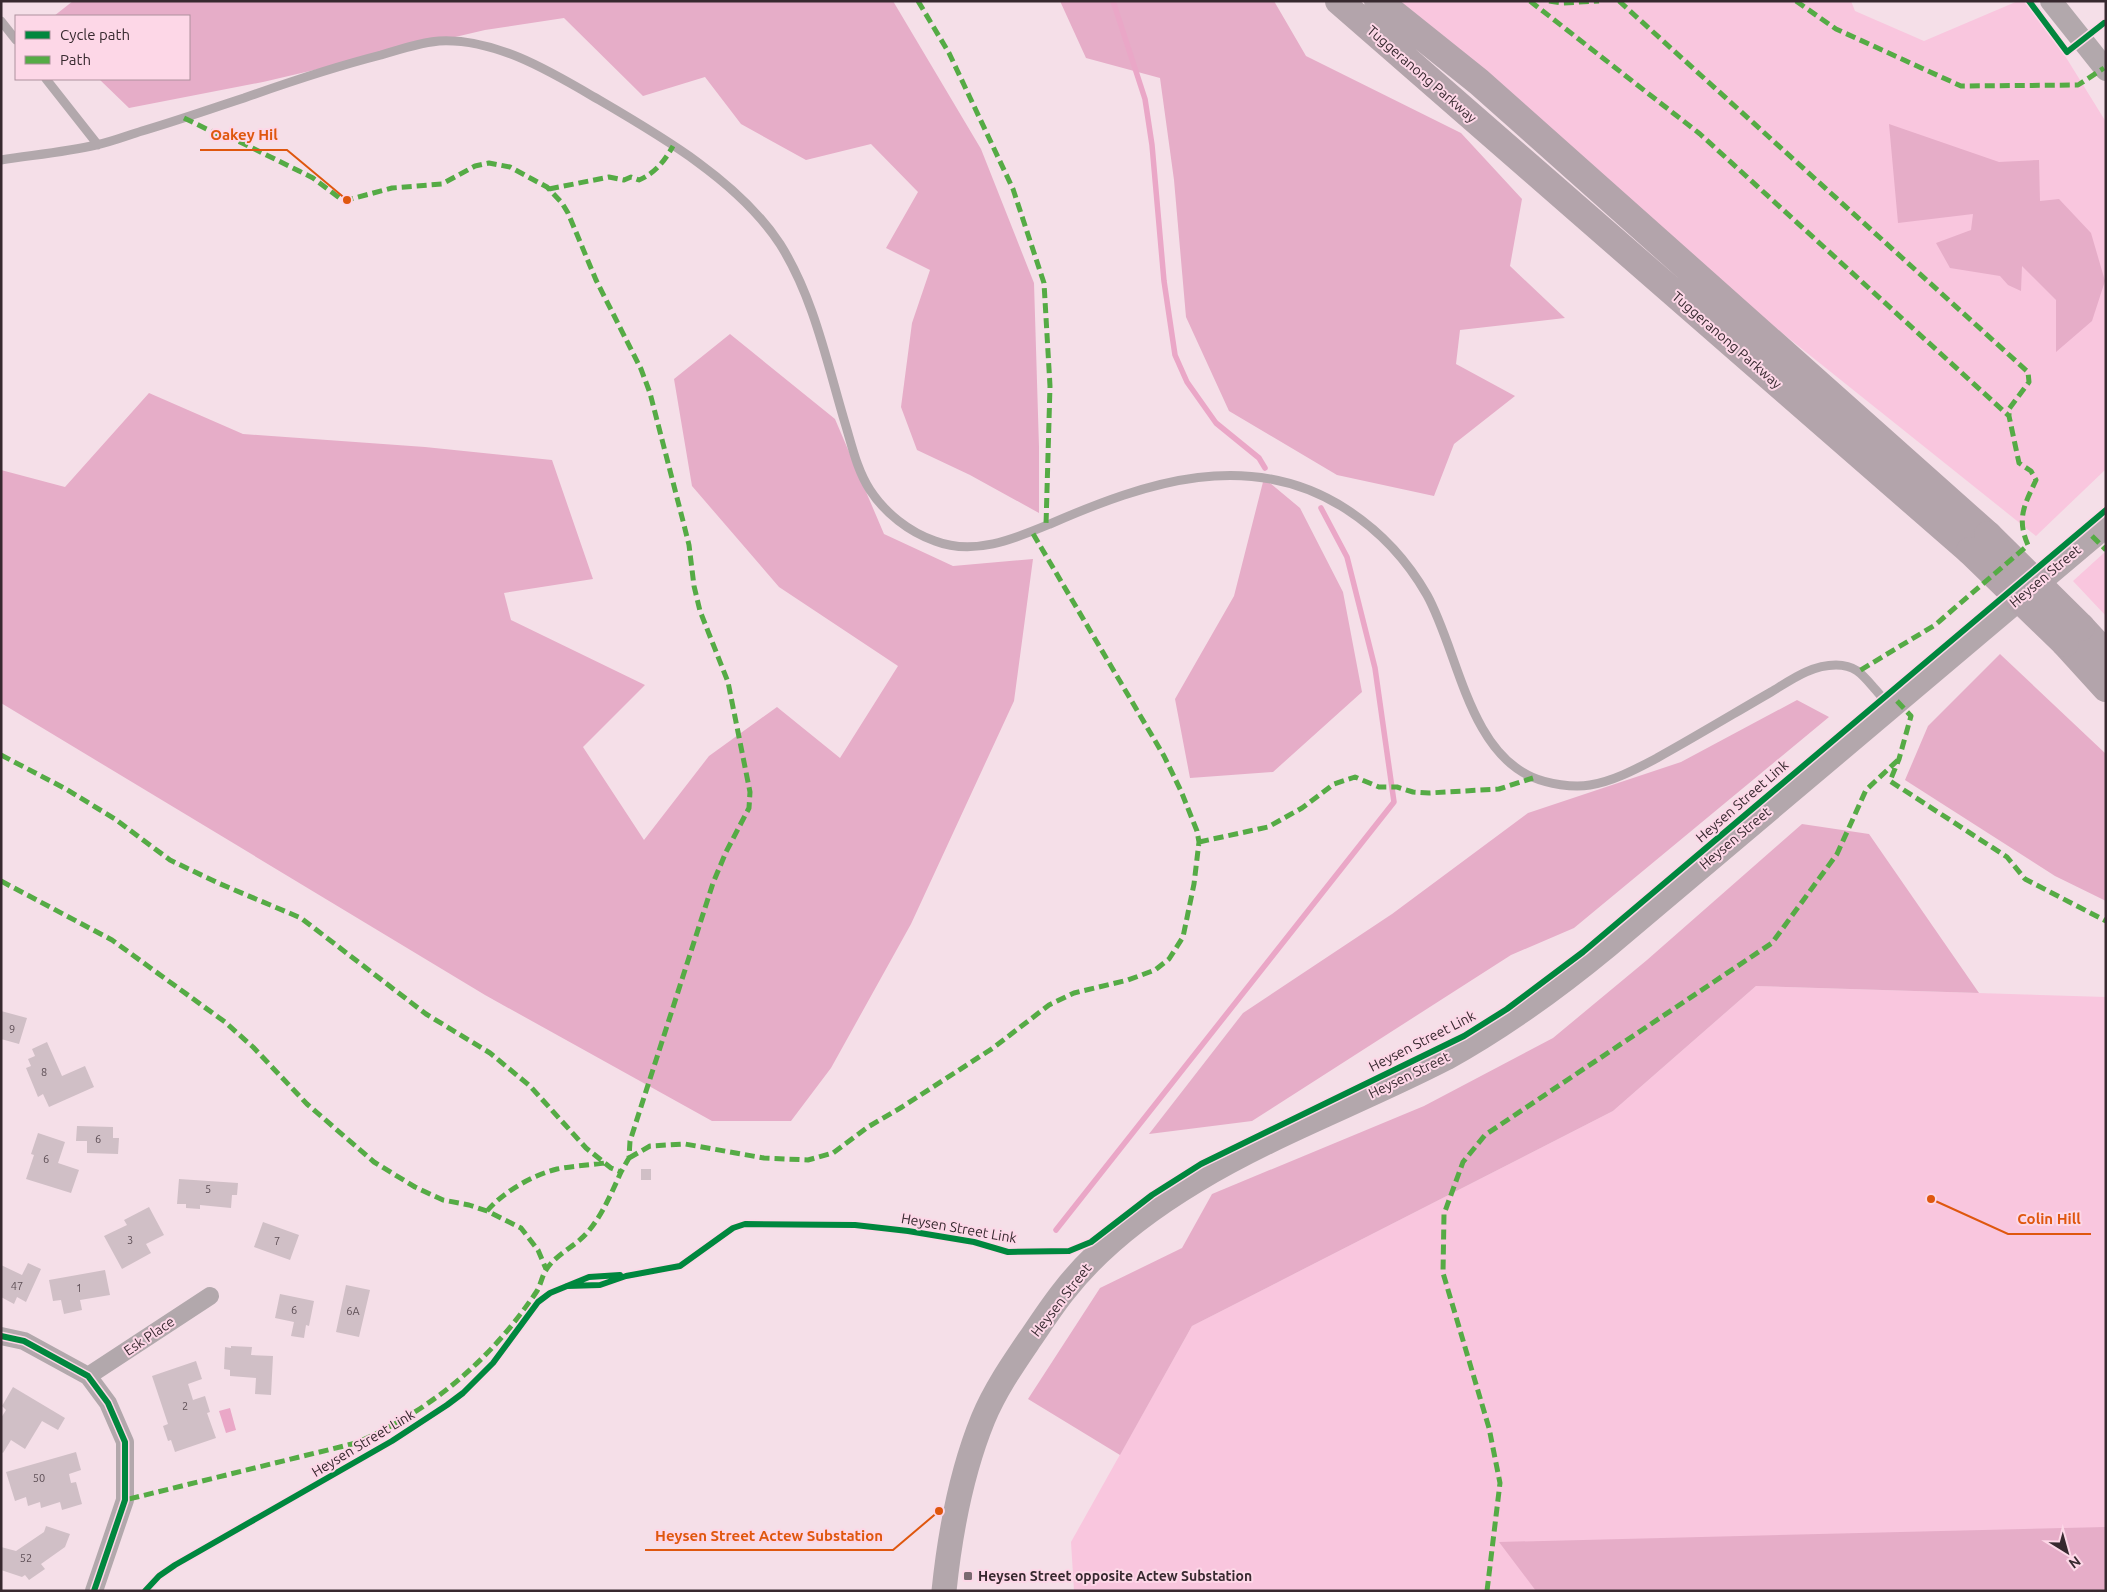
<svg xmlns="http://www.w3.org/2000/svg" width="2107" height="1592" font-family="Ubuntu,sans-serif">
<rect width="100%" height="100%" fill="#f5dfe8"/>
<path fill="#f9c6de" d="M1378 1H1851L1855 11 1924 41 2018 1H2031L2106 122V469L2036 536 1638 218Z
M2106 551V616L2073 581Z
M1756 986 2106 997V1591H1074L1071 1542 1192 1326 1613 1111Z"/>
<path fill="#e6adc8" d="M73 1H893L981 149 1034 283 1039 447V513L970 475 917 450 901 407 912 323 930 270 886 248 918 192 871 144 806 160 741 124 705 77 643 96 564 18 485 30 263 82 129 108 99 79H189V16H54Z
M1060 1H1274L1306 56 1461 133 1522 199 1510 266 1565 318 1460 330 1456 364 1515 396 1454 444 1434 496 1337 475 1229 411 1186 317 1174 180 1160 78 1086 58Z
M1889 124 1999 162 2039 160 2040 201 2059 199 2091 233 2105 281 2092 321 2056 352V300L2022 266 2021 291 2008 285 2000 276 1950 268 1936 243 1971 230 1973 214 1898 223Z
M730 334 835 419 884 534 953 566 1033 559 1014 701 911 924 831 1068 791 1121H712L485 995 1 703V470L65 487 149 393 243 434 425 447 552 460 593 579 504 593 511 620 645 685 583 747 644 840 709 756 777 707 840 758 898 666 779 587 692 486 674 379Z
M1264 478 1300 508 1343 592 1362 692 1273 772 1190 778 1175 699 1234 596Z
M2000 654 2106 754V901L2055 876 1905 780 1928 726Z
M1797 700 1829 717 1574 928 1511 955 1252 1121 1149 1134 1243 1013 1392 914 1528 813 1681 762Z
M1802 824 1869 834 1979 993 1756 986 1613 1111 1192 1326 1120 1455 1028 1399 1100 1288 1182 1248 1212 1194 1424 1106 1553 1038 1647 960Z
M2106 1527V1591H1536L1499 1542Z"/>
<path fill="#eaa7c7" d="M230 1408 236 1430 226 1433 219 1411Z"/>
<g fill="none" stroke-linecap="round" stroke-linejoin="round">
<path stroke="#eaa7c7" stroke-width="5.5" d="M1113 1 1145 99 1152 145 1164 281 1175 355 1187 382 1216 423 1259 458 1265 468
M1056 1230 1394 802 1375 668 1347 557 1321 508"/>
</g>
<path fill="#d0bfc6" d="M1 1011 27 1018 19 1044 1 1039Z
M47 1042 62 1076 85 1066 94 1087 49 1107 43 1094 38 1097 26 1068 31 1066 28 1059 35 1056 32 1049Z
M77 1126 113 1127V1138H119L118 1154 87 1153V1141H76Z
M38 1133 65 1142 58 1163 79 1170 71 1193 26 1179 34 1155 31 1154Z
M641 1169H651V1180H641Z
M179 1179 238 1183 237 1195H232L231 1208 200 1205V1209L186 1208V1204H177Z
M149 1207 164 1235 146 1244 151 1253 122 1269 104 1236 127 1225 124 1220Z
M263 1222 299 1235 290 1260 254 1247Z
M28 1263 41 1269 26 1302 17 1297 14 1304 1 1297V1265L22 1275Z
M105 1270 110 1295 80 1300 82 1310 64 1314 61 1300 53 1301 49 1280Z
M346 1285 370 1290 359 1337 336 1332Z
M280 1294 314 1301 309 1326 306 1325 304 1338 291 1336 294 1322 275 1318Z
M231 1346 252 1347 251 1355 273 1356 271 1395 255 1394 256 1378 230 1376V1370L224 1369 225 1347 231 1348Z
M196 1361 202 1379 188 1384 193 1400 205 1396 210 1412 207 1413 216 1438 175 1452 171 1440 168 1441 163 1426 168 1424 152 1376Z
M13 1387 65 1418 58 1430 42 1421 25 1449 11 1440 3 1453 1 1452V1418L6 1410 2 1406Z
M76 1452 81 1470 69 1474 71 1483 76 1482 82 1504 62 1510 60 1502 41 1508 40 1502 28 1506 26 1497 15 1501 6 1472Z
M46 1526 70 1534 65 1547 41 1564 45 1569 29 1580 25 1575 22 1577 1 1570V1547L16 1551 44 1532Z"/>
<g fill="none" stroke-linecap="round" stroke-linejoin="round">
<path stroke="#b2a8ac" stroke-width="9" d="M1 21 16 40
M46 79 98 145
M1 160C33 155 65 152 96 145 111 142 126 136 142 131 176 121 210 109 244 98 289 82 334 67 381 55 400 49 419 43 439 41 494 38 548 70 594 97 659 135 738 180 780 244 814 298 827 363 845 423 852 446 857 470 870 490 885 513 909 532 935 541 974 556 1014 539 1050 524 1146 482 1250 447 1346 509 1380 531 1407 560 1427 595 1458 651 1468 749 1532 777 1548 784 1573 788 1590 785 1614 781 1636 769 1657 758 1695 737 1733 714 1771 692 1791 680 1811 665 1836 665 1855 665 1862 674 1874 688 1877 691 1879 694 1882 697 1886 699 1890 699 1894 700"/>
<path stroke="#b2a8ac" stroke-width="18" d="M1 1336 24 1341 88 1376 108 1403 125 1442V1500L94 1591
M88 1376 210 1296"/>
<path stroke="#b2a8ac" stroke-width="22" d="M2051 1 2106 70"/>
<path stroke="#b3a7ac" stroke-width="25" d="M944 1591C950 1533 961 1473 983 1419 995 1390 1013 1364 1030 1339 1041 1323 1052 1306 1064 1291 1099 1246 1147 1210 1195 1181 1274 1133 1363 1101 1446 1058 1504 1026 1556 988 1607 946L2106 525"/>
<path stroke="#b3a4ab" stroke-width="28" d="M1339 1 1970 551
M1378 1 1479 82 1988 535
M2081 627 2106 654
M2065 643 2106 688"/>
<path stroke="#b3a4ab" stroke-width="28" d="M1988 535 2081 627
M1970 551 2065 643"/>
<path stroke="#55ab45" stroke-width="5" stroke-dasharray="10 5" stroke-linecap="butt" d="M918 1 949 53 1013 189 1044 283 1050 386 1046 525
M1530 1 1700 134 2009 416 2019 463 2031 471 2036 480C2025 504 2016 518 2028 545L1935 625 1859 671
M1549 1 1563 3 1599 1
M1619 1 2028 372 2029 382 2009 409V416
M1796 1 1836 29 1961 86 2078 85 2104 68
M184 118 217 134 230 137 299 171 313 178 341 199 347 200 392 188 442 184 475 166 489 163 510 167 532 179 547 187 562 203 568 213 596 280 641 369 650 393 683 521 689 545 694 586 700 611 728 682 750 792 749 808 726 852 713 883 630 1141 629 1158 621 1172
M549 189 609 177 624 180 631 177 639 180C655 173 664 162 673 146
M2092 536 2106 550
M1897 701 1911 716 1899 759 1890 781 2007 857 2025 879 2106 921
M1 755 66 789 115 819 170 860 218 883 301 918 426 1014 490 1053 530 1086 586 1148 611 1168 621 1172C611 1194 602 1216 586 1234 574 1247 555 1255 546 1270 542 1276 541 1284 537 1291 491 1360 432 1410 356 1443L125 1500
M1199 842 1268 827 1302 808 1334 784 1355 777 1379 787H1397L1413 792 1429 793 1499 789 1533 778
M1 881 112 940 225 1022 253 1047 307 1104 374 1162 415 1187 443 1200 469 1205 487 1211 521 1228 538 1250 546 1269
M629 1158 650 1146 685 1144 764 1158 808 1160 833 1153 868 1127 902 1107 993 1048 1049 1005 1074 993 1128 980 1155 970 1169 959 1183 937 1194 884 1199 842 1197 831 1181 791 1164 756 1032 532
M487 1211C503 1192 533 1175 557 1169 573 1166 589 1165 605 1163
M1487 1591 1500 1483 1489 1428 1443 1273 1444 1214 1463 1162 1485 1135 1772 943 1837 854 1866 790 1899 759"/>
<g stroke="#fdd7e7" stroke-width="9">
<path id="cycleway" d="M2029 1 2067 52 2104 23
M567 1286 600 1285 626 1276 680 1266 733 1228 745 1224 855 1225 908 1231 974 1242 1008 1252 1069 1251 1091 1242 1152 1195 1201 1164 1464 1036 1507 1009 1583 952 2106 510
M1 1336 24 1341 88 1376 108 1403 125 1442V1500L94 1591
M145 1591 159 1576 175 1565 392 1441 447 1405 463 1393 493 1363 538 1302 550 1293 589 1277 620 1275"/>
</g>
<use href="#cycleway" stroke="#00873e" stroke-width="6"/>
</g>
<rect fill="#7a6970" stroke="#fdd7e7" stroke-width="2" x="963" y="1571" width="10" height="10" rx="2.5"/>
<g text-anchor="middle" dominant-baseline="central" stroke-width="4" stroke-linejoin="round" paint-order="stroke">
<g font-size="11" fill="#5d4e55">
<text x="12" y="1029">9</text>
<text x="44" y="1072">8</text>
<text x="98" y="1139">6</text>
<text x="46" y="1159">6</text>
<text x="208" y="1189">5</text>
<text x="130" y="1240">3</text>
<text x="277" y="1241">7</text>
<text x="17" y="1286">47</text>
<text x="79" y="1288">1</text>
<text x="294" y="1310">6</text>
<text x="353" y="1311">6A</text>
<text x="185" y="1406">2</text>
<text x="39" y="1478">50</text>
<text x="26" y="1558">52</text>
</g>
<g font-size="14" fill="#37292f" stroke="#fdd7e7">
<text transform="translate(1422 74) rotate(41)">Tuggeranong Parkway</text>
<text transform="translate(1727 340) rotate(41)">Tuggeranong Parkway</text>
<text transform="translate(2045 576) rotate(-40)">Heysen Street</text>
<text transform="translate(1742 801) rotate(-41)">Heysen Street Link</text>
<text transform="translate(1735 838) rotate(-40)">Heysen Street</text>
<text transform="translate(1422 1041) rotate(-27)">Heysen Street Link</text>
<text transform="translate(1409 1075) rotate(-26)">Heysen Street</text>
<text transform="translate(959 1228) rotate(10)">Heysen Street Link</text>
<text transform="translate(1061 1300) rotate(-52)">Heysen Street</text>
<text transform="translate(149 1336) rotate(-34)">Esk Place</text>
<text transform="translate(363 1443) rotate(-31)">Heysen Street Link</text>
</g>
<g font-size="14" font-weight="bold" fill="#37292f" stroke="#fdd7e7" text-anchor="start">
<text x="978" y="1576">Heysen Street opposite Actew Substation</text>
</g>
</g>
<path fill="none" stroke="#df570e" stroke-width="2" d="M347 200L287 150H200M1931 1199L2008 1234H2091M939 1511L893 1550H645"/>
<g fill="#df570e" stroke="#fdd7e7" stroke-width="2">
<circle cx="347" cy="200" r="5"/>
<circle cx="1931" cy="1199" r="5"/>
<circle cx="939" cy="1511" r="5"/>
</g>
<g font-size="15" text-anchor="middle" font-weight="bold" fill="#df570e" stroke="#fdd7e7" stroke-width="4" stroke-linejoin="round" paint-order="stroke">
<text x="244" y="140">Oakey Hil</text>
<text x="2049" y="1224">Colin Hill</text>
<text x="769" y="1541">Heysen Street Actew Substation</text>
</g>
<rect width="2107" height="1592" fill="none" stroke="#37292f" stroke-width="5"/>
<rect x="15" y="15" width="175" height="65" fill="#fdd7e7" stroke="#ae919d"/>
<rect x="25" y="31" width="25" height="8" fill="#00873e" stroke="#ae919d"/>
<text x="60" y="40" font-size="15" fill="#37292f">Cycle path</text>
<rect x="25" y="56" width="25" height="8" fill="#55ab45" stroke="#ae919d"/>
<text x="60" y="65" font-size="15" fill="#37292f">Path</text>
<g transform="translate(2067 1552) rotate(143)" stroke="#fdd7e7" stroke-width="4" paint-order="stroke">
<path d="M0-4L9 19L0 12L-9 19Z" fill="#37292f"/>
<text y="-8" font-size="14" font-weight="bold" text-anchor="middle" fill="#37292f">N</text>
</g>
</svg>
